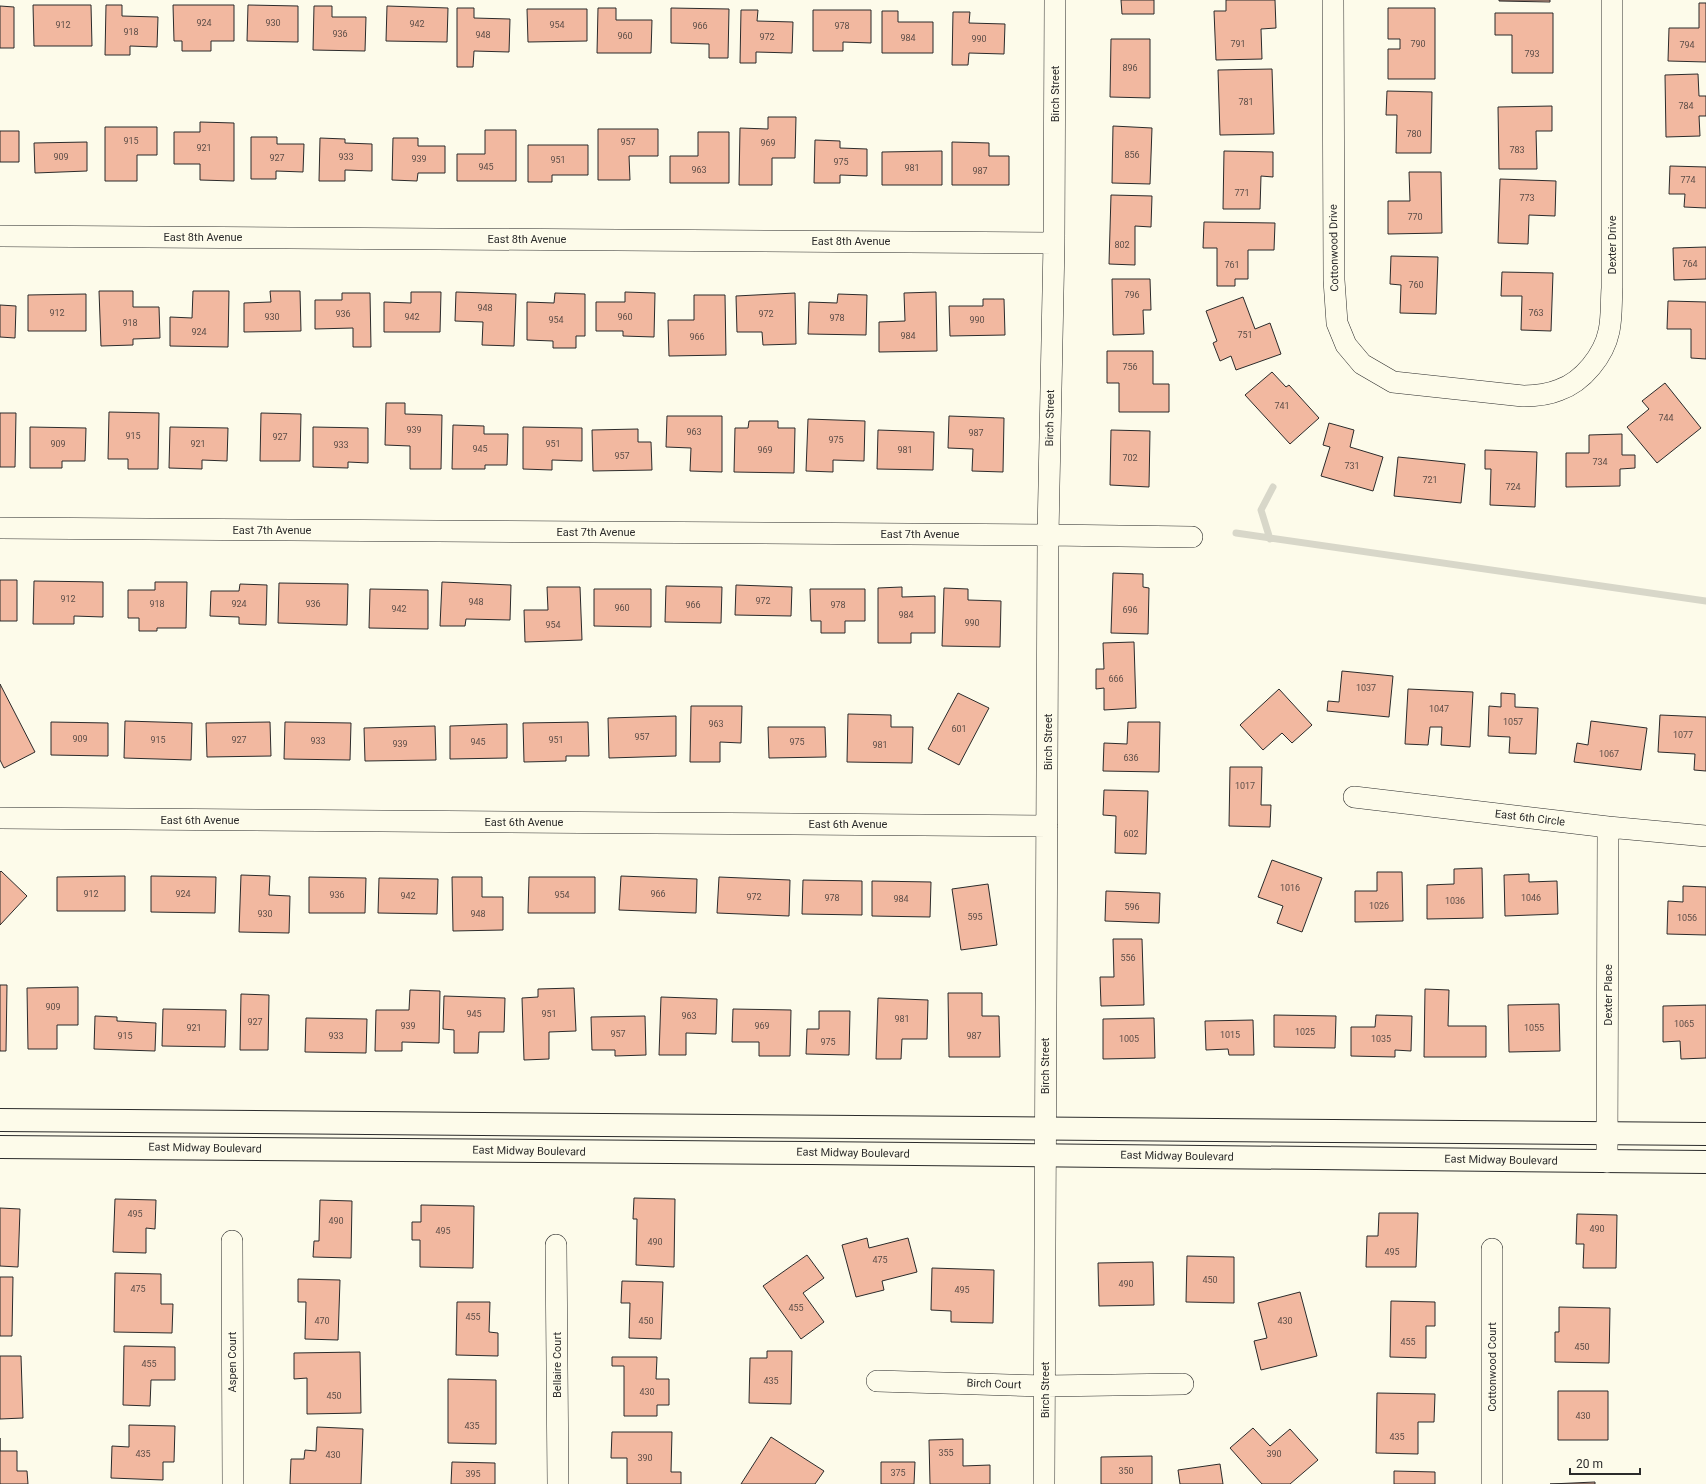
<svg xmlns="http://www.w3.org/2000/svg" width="1706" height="1484" font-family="Roboto,sans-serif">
<rect width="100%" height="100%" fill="#fdfbea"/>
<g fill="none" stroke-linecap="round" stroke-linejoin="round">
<path stroke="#d8d7c9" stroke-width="7" d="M1236 533 1706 601
M1270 539 1261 510 1273 487"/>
</g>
<path fill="#f2b8a0" stroke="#2b2b2b" d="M1121 0H1154V14H1122Z
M1226 0H1275L1276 28 1261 29 1262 59 1216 60 1214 11H1226Z
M1499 0H1550V2L1499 1Z
M1699 3H1706V62L1668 61 1669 28H1699Z
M33 5H91L92 46H34Z
M106 5H122V16L158 17 157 47 130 46V55H105Z
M173 5H234V41H211V51H182V41H174Z
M248 5 298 6V42L247 41Z
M0 6 14 7V48H0Z
M314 6H332V17H366L365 51 313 50Z
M387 6 448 8 447 42 386 41Z
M457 8H474V18L510 19 509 52 474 51 473 67H457Z
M598 8H616V20H652L651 53H597Z
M671 8 729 9 728 58H709V44L671 43Z
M1388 8H1435V79H1388V49H1400V39H1388Z
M527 9H587V41L528 42Z
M741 10H758L757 21 793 22 792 53 756 52V63H740Z
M813 10H871V43L843 42V51H813Z
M882 11H898V22H933V53H882Z
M953 12H970L969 23 1005 24 1004 54 969 53 968 65H952Z
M1495 13H1553V73H1512V35H1495Z
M1111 39H1150V98L1110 97Z
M1272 69 1274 134 1220 135 1218 70Z
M1698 74 1699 96H1706V116H1699L1700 136 1666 137 1665 75Z
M1387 91 1432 92 1431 153H1396L1397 115H1386Z
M1552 106V131H1536L1537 169H1499L1498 107Z
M768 117H796L795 158H772V185H739L740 128 768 129Z
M200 122 234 123V181L200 180V164H174V132H200Z
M1113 126 1152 128 1150 184 1112 183Z
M105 127H157V155H137V181H105Z
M598 129H658V156H629L630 180H598Z
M485 130H516V181H457V154H485Z
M0 131H19V162H0Z
M698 132H729V183H670V156H698Z
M251 137H277V144H304L303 172 276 171V179H251Z
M320 138 345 139V143L372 144V171L345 170V181H319Z
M393 138H418V146H445V173H418L417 181 392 180Z
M815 140 840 141V148L867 149V176L840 175V183H814Z
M87 142V171L35 173 34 143Z
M952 142 989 143V156H1009V185H952Z
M528 145H588V175H552V182H528Z
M942 151V185H882V152Z
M1224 151 1273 152V177L1261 176 1260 209H1223Z
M1670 166 1706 167V208L1684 207 1685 194H1669Z
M1409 172H1441L1442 233 1388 234V201H1410Z
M1500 179 1556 181 1555 216 1529 215 1528 244 1498 243Z
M1111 195 1152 196 1151 227 1135 226V265L1109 264Z
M1204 222 1275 223 1274 250H1248V279H1235V286H1217V248H1203Z
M1706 247V279L1674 280 1673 248Z
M1391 256 1438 257 1436 314 1400 313 1401 285 1390 284Z
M1502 272 1553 273 1551 331 1521 330 1522 296H1501Z
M1112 279H1150L1151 310H1143L1144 334 1113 335Z
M99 291H133V307H159L160 338 133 339V345L101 346Z
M193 291H229L228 347 170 346V317L192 318Z
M270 291H300L301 331 244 332V303L271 302Z
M411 292H441L440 332H384V302L411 303Z
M456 292 516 294 514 346 482 345 483 322 455 321Z
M625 292 655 293 654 337 623 336V331H596V302H625Z
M936 292 937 351 879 352V322L905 321 904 293Z
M342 293H370L371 347H353V328L315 329V300H342Z
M555 293 585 294V336H576V348H553V341L527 340V302L554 303Z
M795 293 796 344 763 345 762 332H737L736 296Z
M86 294V331H28V295Z
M838 294 867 295 866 335 808 334 809 302 837 303Z
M694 295H725L726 355 669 356 668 320H694Z
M1243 297 1255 329 1270 323 1281 354 1236 370 1231 356 1220 361 1213 343 1217 341 1206 311Z
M983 299H1004L1005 335 950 336 949 306H983Z
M1668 301 1706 302V359L1691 358V329H1667Z
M0 305 16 306 15 338 0 337Z
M1107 351H1153V384H1169V412H1119V383H1107Z
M1272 372 1286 387 1289 385 1319 418 1290 444 1245 395Z
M1665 383 1701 428 1657 463 1627 427 1649 409 1642 401Z
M386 403H405V414L442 415 441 469H410V446L385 445Z
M109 412 159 413 158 469H128V459H108Z
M0 413H16L15 467H0Z
M261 413 301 414 300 461H260Z
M667 416H722V472L690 471 691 448 666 447Z
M949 416 1004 418 1003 472 972 471 973 449 948 448Z
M808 419 865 421 864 461 833 460V472L806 471Z
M749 421H778V428H795L794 473 734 472 735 428H748Z
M1329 423 1354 430 1350 447 1383 457 1373 491 1321 476 1330 447 1323 445Z
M453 425 484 426V434H508L507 465H485V469H452Z
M30 427 86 428 85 461H62V468H30Z
M170 427 228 428 227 461 202 460V469L169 468Z
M313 427 368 428V463L348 462V468L313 467Z
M523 427 582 428V461L552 460V470L523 469Z
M638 429V442H651L652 470 593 471 592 430Z
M878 430 934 432 933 470 877 469Z
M1111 430 1150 431 1149 487 1110 485Z
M1622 434V455H1635V468L1620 469V486L1566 487V453H1589V435Z
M1485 450 1537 452 1535 507 1490 505 1491 469H1485Z
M1398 457 1465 464 1461 503 1394 496Z
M1113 573 1143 574V587L1149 588 1148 634 1111 633Z
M0 580H17V621H0Z
M34 581 103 582V617L74 616V624H33Z
M155 582H187L186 628H157V631H139V618H128V590H155Z
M442 582 511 585 510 620 466 619 465 626H440Z
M279 583 348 584 347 625 278 623Z
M240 584 267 585 266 625 239 624V617L210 616 211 591H239Z
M736 585 792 587 791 616 735 615Z
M666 586 722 587 721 623 665 622Z
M547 587H580L582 640 525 642 524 610H548Z
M902 587V597L935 596V633H911V643H878V588Z
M944 588 968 589V600L1001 601 1000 647 942 646Z
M370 589 428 590V629L369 628Z
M594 589H651V627L594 626Z
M810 589H865V621H845V633H821V621H811Z
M1134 642 1136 708 1104 710V688L1096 689V669H1104L1103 643Z
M1342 671 1393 676 1389 717 1327 711 1328 701 1339 702Z
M0 684 35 752 4 768 0 760Z
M1279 689 1312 725 1292 743 1282 733 1263 750 1240 725Z
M1408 689 1473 692 1470 747 1441 745 1442 727H1430L1428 745 1405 744Z
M958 693 989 708 959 765 928 749Z
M1501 693 1515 694V707L1538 708 1536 754 1509 753 1510 737 1488 736 1489 706 1501 707Z
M691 706H742L741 743 720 742V762H690Z
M848 714 891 715V727H913L912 763 847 762Z
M1660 715 1706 717V771L1694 770 1695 754 1658 752Z
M676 716V756L609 758 608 718Z
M125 721 192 723 191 760 124 758Z
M1591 721 1647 728 1641 770 1574 762 1577 743 1588 745Z
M51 722 108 723V756L51 755Z
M270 722 271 756 207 757 206 723Z
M285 722 351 723 350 760 284 759Z
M588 722 589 756H566V761L524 762 523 723Z
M1128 722H1160L1159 772 1103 771 1104 743 1127 744Z
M507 724V758L450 759V726Z
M435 726 436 760 365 761 364 728Z
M768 727H825L826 757 769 758Z
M1230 767H1262L1261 805H1271L1270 827 1229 826Z
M1104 790 1148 791 1146 854 1115 853 1116 816 1103 815Z
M1272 860 1322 878 1302 932 1277 923 1283 906 1258 897Z
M1482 868 1483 918 1427 919V885L1454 884V869Z
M1 871 27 896 0 925V872Z
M1377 872H1402L1403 921 1355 922V891H1377Z
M1529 874V882L1557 881 1558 914 1505 916 1504 875Z
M241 875 270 876 269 895 290 896 289 933 239 932Z
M125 876V911H57V877Z
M151 876 216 877 215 913 151 912Z
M621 876 697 879 696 913 619 910Z
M309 877 366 878 365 913H309Z
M452 877H482V897H503V930L453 931Z
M529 877H595V913H528Z
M719 877 790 880 789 916 717 913Z
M379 878 438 879 437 914 378 913Z
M803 880 862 881V915L802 914Z
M872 881 931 882 930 917 872 916Z
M988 884 997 945 961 950 952 889Z
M1683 886 1706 887V935L1667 934 1668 901 1683 902Z
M1106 891 1160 893 1159 923 1105 921Z
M1113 939H1142L1144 1005 1101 1006 1100 977H1114Z
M0 985H7L6 1051H0Z
M78 987V1025H57V1049H28L27 988Z
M574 988 576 1031 549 1032V1059L524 1060 522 998 538 997V989Z
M1425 989 1449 990 1448 1026H1486V1057H1424Z
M410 990 440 991 439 1043 402 1042V1051H375L376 1010H409Z
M948 993H982V1016H999L1000 1057H949Z
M241 994 269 995 268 1050H240Z
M444 996 505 998 504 1032H479L478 1053H454V1030L443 1029Z
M661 997 717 999 716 1034 686 1033V1055H659Z
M878 998 928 1000 927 1039H902L901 1059H876Z
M1559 1004 1560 1051 1509 1052 1508 1005Z
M1706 1005V1058L1681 1059 1680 1041 1663 1042V1006Z
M163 1009 226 1010 225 1047 162 1046Z
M733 1009 791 1010 790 1056H759V1042H732Z
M819 1011H850L849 1055 806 1054 807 1029H819Z
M1274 1015 1336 1016 1335 1048 1274 1047Z
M1376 1015 1412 1016 1411 1051 1395 1050V1057L1351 1056V1027H1375Z
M95 1016 117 1017V1021L156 1023 155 1051 94 1049Z
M645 1016 646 1055 615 1056V1050H592L591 1017Z
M306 1018 367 1019 366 1053 305 1052Z
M1154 1018 1155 1058 1103 1059V1019Z
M1253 1020 1254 1055H1229L1228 1049 1206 1050 1205 1021Z
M634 1198 675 1199 674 1267 636 1265 637 1219H633Z
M115 1199 156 1200 155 1229 146 1228V1253L113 1252Z
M320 1200 352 1201 351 1258 313 1257 314 1241H319Z
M421 1205 474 1206 473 1268 420 1267V1240H412V1222H421Z
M0 1208 20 1209 18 1267 0 1266Z
M1379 1213H1418L1416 1267H1366L1367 1236H1378Z
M1577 1214 1617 1215 1616 1268H1583L1584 1244H1576Z
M867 1238 869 1248 908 1238 917 1272 882 1281 884 1290 856 1297 842 1245Z
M807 1255 824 1278 803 1293 824 1322 801 1339 763 1286Z
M1187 1256 1234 1257V1303L1186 1302Z
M1153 1262 1154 1305 1099 1306 1098 1263Z
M932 1268 994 1270 993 1323 951 1322V1311L931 1310Z
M115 1273 161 1274V1304H173L172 1333 114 1332Z
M0 1277H13L12 1336H0Z
M298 1279 340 1280 338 1340 305 1339 306 1302H298Z
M622 1281 663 1282 661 1339 629 1338 630 1303H621Z
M1300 1292 1317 1356 1261 1370 1254 1341 1267 1338 1258 1303Z
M1391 1301 1435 1302V1326H1426V1358L1390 1357Z
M457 1302H490L489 1332 498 1333V1356L456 1355Z
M1559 1307 1610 1308 1609 1363 1555 1362V1332H1559Z
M124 1346 175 1347V1380H151L150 1406 123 1405Z
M767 1351H792L791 1404 749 1403 750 1358H767Z
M360 1352 361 1413 307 1414V1378L294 1379V1353Z
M0 1356H21L23 1418 0 1419Z
M612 1357H657L656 1379H669V1405H657V1416H624V1366H612Z
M448 1379 496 1380V1444L448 1443Z
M1558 1391H1608V1440H1558Z
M1377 1393 1435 1394 1434 1422H1418V1454L1376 1453Z
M129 1425 175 1426 174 1462H163V1480L111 1478 112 1446 129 1447Z
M317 1427 363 1429 361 1484H290L291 1459H304L305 1450 316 1451Z
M1253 1428 1270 1446 1290 1429 1318 1460 1290 1484H1262L1230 1448Z
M612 1432H672L671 1472H681V1484H627V1458H611Z
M771 1437 824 1471 815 1484H741Z
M0 1438V1451H17V1471H27L28 1484H0Z
M963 1439V1466L990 1465V1484H930L929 1440Z
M1152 1456V1484H1101V1457Z
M452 1462 495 1463V1484H451Z
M881 1462H915L914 1484H881Z
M1220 1464 1223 1484H1180L1178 1470Z
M1394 1471 1435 1472V1484H1394Z
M1595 1482V1484H1550Z"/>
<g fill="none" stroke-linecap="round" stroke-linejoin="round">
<g stroke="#2b2b2b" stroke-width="22">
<path id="minor" d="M1333 0 1334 280 1337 323 1346 345 1362 364 1393 382 1523 396C1536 396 1547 395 1559 390 1583 382 1604 355 1609 331 1612 317 1611 302 1612 288V0
M0 236 1054 243
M0 528 1048 535 1192 537
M1354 797 1608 827 1706 836
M0 818 1047 826
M1607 1162 1608 827
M232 1241 233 1484
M556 1245 558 1484
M1492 1249V1484
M877 1381 1045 1386 1183 1384
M1044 1484 1048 535 1054 243 1055 0"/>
</g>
<g stroke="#2b2b2b" stroke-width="24">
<path id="secondary" d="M0 1120 1706 1134
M0 1147 812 1153 1706 1162"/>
</g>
<use href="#minor" stroke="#fdfbea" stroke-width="21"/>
<use href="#secondary" stroke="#fdfbea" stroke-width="22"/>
</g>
<g text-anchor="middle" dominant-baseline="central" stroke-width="3" stroke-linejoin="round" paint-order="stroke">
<g font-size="9" fill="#5d4e48">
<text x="204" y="23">924</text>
<text x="273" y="23">930</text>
<text x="417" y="24">942</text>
<text x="63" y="25">912</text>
<text x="557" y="25">954</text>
<text x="700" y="26">966</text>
<text x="842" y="26">978</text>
<text x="131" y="32">918</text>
<text x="340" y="34">936</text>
<text x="483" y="35">948</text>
<text x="625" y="36">960</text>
<text x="767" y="37">972</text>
<text x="908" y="38">984</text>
<text x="979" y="39">990</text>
<text x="1238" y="44">791</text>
<text x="1418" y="44">790</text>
<text x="1687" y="45">794</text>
<text x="1532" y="54">793</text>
<text x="1130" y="68">896</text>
<text x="1246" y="102">781</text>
<text x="1686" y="106">784</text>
<text x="1414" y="134">780</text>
<text x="131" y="141">915</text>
<text x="628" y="142">957</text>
<text x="768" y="143">969</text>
<text x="204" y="148">921</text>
<text x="1517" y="150">783</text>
<text x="1132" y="155">856</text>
<text x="61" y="157">909</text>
<text x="346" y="157">933</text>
<text x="277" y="158">927</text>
<text x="419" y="159">939</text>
<text x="558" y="160">951</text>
<text x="841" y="162">975</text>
<text x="486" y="167">945</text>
<text x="912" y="168">981</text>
<text x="699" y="170">963</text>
<text x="980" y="171">987</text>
<text x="1688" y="180">774</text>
<text x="1242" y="193">771</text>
<text x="1527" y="198">773</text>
<text x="1415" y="217">770</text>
<text x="1122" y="245">802</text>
<text x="1690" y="264">764</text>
<text x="1232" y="265">761</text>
<text x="1416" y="285">760</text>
<text x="1132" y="295">796</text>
<text x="485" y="308">948</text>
<text x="57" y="313">912</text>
<text x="1536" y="313">763</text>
<text x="343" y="314">936</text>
<text x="766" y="314">972</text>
<text x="272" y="317">930</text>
<text x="412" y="317">942</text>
<text x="625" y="317">960</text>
<text x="837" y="318">978</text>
<text x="556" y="320">954</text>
<text x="977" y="320">990</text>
<text x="130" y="323">918</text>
<text x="199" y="332">924</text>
<text x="1245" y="335">751</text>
<text x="908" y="336">984</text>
<text x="697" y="337">966</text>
<text x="1130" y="367">756</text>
<text x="1282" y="406">741</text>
<text x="1666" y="418">744</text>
<text x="414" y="430">939</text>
<text x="694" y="432">963</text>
<text x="976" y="433">987</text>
<text x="133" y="436">915</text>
<text x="280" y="437">927</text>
<text x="836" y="440">975</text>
<text x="58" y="444">909</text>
<text x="198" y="444">921</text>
<text x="553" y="444">951</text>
<text x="341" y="445">933</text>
<text x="480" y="449">945</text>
<text x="765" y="450">969</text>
<text x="905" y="450">981</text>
<text x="622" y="456">957</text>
<text x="1130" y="458">702</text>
<text x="1600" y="462">734</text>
<text x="1352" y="466">731</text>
<text x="1430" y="480">721</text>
<text x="1513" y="487">724</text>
<text x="68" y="599">912</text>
<text x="763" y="601">972</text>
<text x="476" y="602">948</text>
<text x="157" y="604">918</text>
<text x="239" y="604">924</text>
<text x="313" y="604">936</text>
<text x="693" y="605">966</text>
<text x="838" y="605">978</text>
<text x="622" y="608">960</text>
<text x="399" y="609">942</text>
<text x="1130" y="610">696</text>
<text x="906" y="615">984</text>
<text x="972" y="623">990</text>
<text x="553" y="625">954</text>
<text x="1116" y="679">666</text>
<text x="1366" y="688">1037</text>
<text x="1439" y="709">1047</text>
<text x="1513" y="722">1057</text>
<text x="716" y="724">963</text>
<text x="959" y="729">601</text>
<text x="1683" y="735">1077</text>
<text x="642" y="737">957</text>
<text x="80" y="739">909</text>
<text x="158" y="740">915</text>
<text x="239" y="740">927</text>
<text x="556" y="740">951</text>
<text x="318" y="741">933</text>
<text x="478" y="742">945</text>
<text x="797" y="742">975</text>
<text x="400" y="744">939</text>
<text x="880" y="745">981</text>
<text x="1609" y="754">1067</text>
<text x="1131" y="758">636</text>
<text x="1245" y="786">1017</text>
<text x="1131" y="834">602</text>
<text x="1290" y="888">1016</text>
<text x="91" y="894">912</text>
<text x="183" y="894">924</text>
<text x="658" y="894">966</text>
<text x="337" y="895">936</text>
<text x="562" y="895">954</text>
<text x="408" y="896">942</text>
<text x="754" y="897">972</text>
<text x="832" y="898">978</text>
<text x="1531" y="898">1046</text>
<text x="901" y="899">984</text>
<text x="1455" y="901">1036</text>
<text x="1379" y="906">1026</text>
<text x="1132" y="907">596</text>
<text x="265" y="914">930</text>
<text x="478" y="914">948</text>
<text x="975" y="917">595</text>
<text x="1687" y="918">1056</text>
<text x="1128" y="958">556</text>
<text x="53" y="1007">909</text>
<text x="474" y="1014">945</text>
<text x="549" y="1014">951</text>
<text x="689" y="1016">963</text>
<text x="902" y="1019">981</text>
<text x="255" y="1022">927</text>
<text x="1684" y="1024">1065</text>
<text x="408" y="1026">939</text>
<text x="762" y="1026">969</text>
<text x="194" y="1028">921</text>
<text x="1534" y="1028">1055</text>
<text x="1305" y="1032">1025</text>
<text x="618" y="1034">957</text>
<text x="1230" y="1035">1015</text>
<text x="125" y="1036">915</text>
<text x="336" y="1036">933</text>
<text x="974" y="1036">987</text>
<text x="1129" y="1039">1005</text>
<text x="1381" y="1039">1035</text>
<text x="828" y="1042">975</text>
<text x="135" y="1214">495</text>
<text x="336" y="1221">490</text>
<text x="1597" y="1229">490</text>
<text x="443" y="1231">495</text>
<text x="655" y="1242">490</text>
<text x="1392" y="1252">495</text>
<text x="880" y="1260">475</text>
<text x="1210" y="1280">450</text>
<text x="1126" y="1284">490</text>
<text x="138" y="1289">475</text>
<text x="962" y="1290">495</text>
<text x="796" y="1308">455</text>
<text x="473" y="1317">455</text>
<text x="322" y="1321">470</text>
<text x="646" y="1321">450</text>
<text x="1285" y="1321">430</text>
<text x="1408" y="1342">455</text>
<text x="1582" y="1347">450</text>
<text x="149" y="1364">455</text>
<text x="771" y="1381">435</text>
<text x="647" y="1392">430</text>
<text x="334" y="1396">450</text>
<text x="1583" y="1416">430</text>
<text x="472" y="1426">435</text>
<text x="1397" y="1437">435</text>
<text x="946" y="1453">355</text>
<text x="143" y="1454">435</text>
<text x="1274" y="1454">390</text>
<text x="333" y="1455">430</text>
<text x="645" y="1458">390</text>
<text x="1126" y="1471">350</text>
<text x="898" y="1473">375</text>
<text x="473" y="1474">395</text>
</g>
<g font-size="11" fill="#2b2b2b" stroke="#fdfbea">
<text transform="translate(1055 94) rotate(-90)">Birch Street</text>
<text x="203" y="237">East 8th Avenue</text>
<text x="527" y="239">East 8th Avenue</text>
<text x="851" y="241">East 8th Avenue</text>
<text transform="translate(1612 245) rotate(-90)">Dexter Drive</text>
<text transform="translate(1334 248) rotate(-91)">Cottonwood Drive</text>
<text transform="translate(1050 418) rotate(-89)">Birch Street</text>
<text x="272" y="530">East 7th Avenue</text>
<text x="596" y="532">East 7th Avenue</text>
<text x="920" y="534">East 7th Avenue</text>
<text transform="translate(1048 742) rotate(-90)">Birch Street</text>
<text transform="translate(1530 818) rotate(7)">East 6th Circle</text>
<text x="200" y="820">East 6th Avenue</text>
<text x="524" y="822">East 6th Avenue</text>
<text x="848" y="824">East 6th Avenue</text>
<text transform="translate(1608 995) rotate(-90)">Dexter Place</text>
<text transform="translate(1045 1066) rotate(-90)">Birch Street</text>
<text transform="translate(205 1148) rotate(1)">East Midway Boulevard</text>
<text transform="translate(529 1151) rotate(1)">East Midway Boulevard</text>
<text transform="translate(853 1153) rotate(1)">East Midway Boulevard</text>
<text transform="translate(1177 1156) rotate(1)">East Midway Boulevard</text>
<text transform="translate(1501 1160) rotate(1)">East Midway Boulevard</text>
<text transform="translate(232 1362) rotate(-90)">Aspen Court</text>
<text transform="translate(557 1365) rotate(-90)">Bellaire Court</text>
<text transform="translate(1492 1367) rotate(-90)">Cottonwood Court</text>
<text transform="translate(994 1384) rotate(2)">Birch Court</text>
<text transform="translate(1045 1390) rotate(-90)">Birch Street</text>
</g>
</g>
<path d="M1570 1468v6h70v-6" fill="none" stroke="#2b2b2b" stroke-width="2"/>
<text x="1576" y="1468" font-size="12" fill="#2b2b2b" stroke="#fdfbea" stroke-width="3" paint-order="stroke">20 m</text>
</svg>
